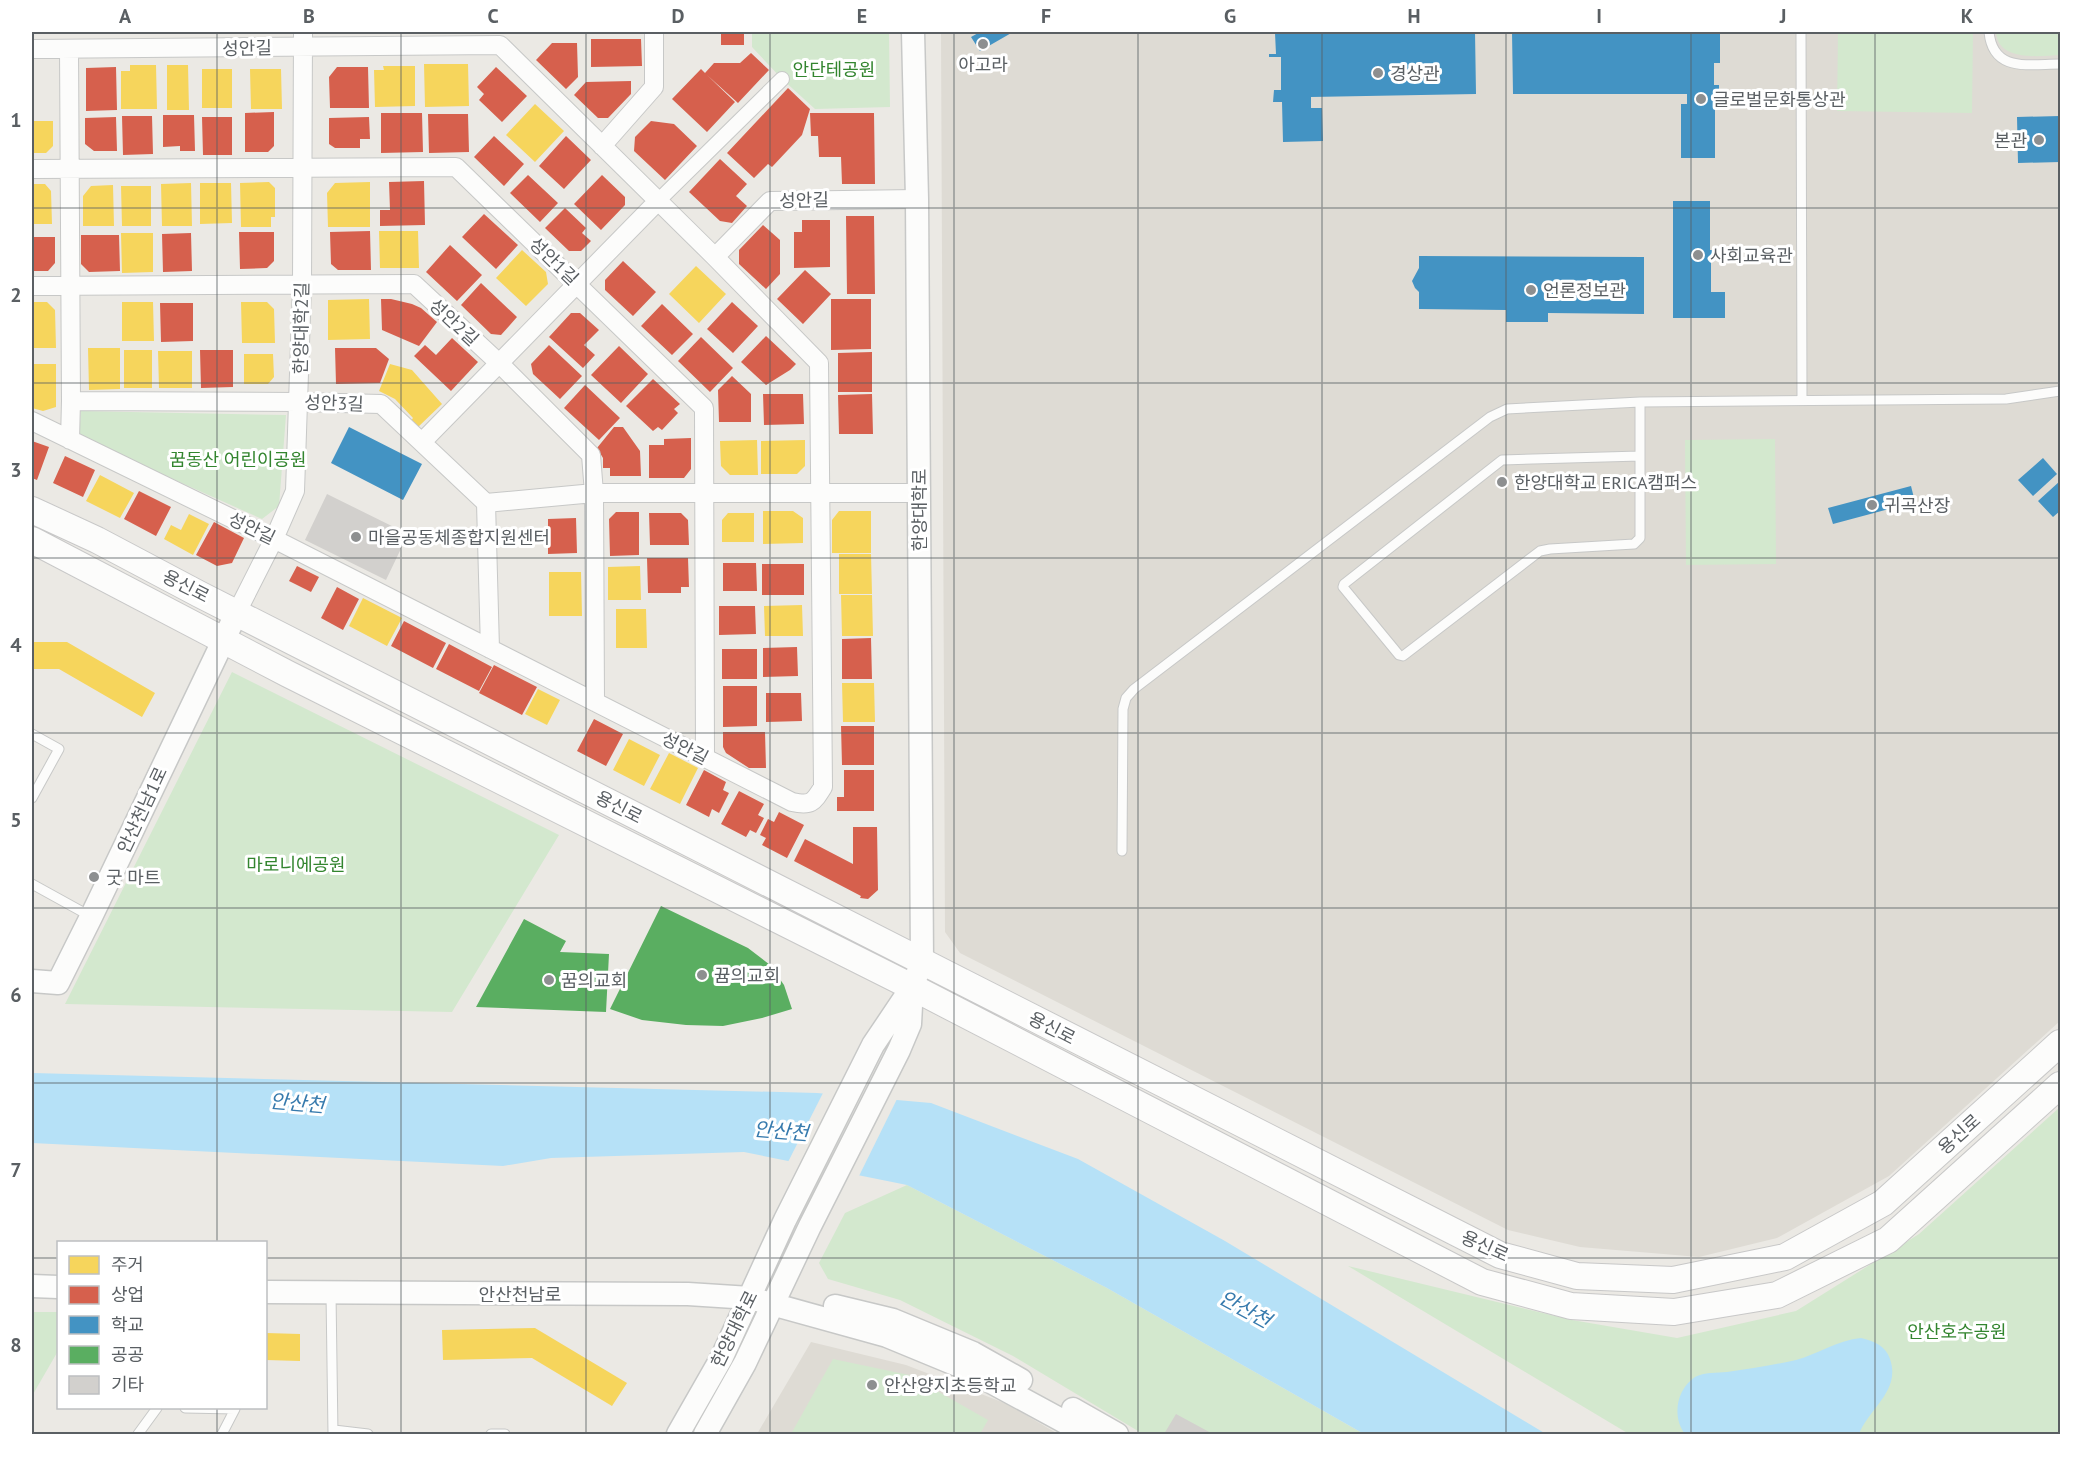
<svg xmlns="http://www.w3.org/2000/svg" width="2092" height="1466" font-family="'PT Sans','Noto Sans KR',sans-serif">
<rect width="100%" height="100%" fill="#ebe9e4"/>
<path fill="#dedbd4" d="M941 32H2060V1021L1889 1176 1777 1238 1699 1257 1580 1247 1508 1230 960 953 945 932Z
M811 1342 906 1365 1007 1404 1058 1434H757Z"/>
<path fill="#d3e8ce" d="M752 32H889L890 107 815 109 782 79 752 47Z
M1838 32H1973L1972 113 1837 111Z
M1996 32H2060V55C2040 56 1998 62 1996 32Z
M81 411 286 415 279 506 262 519 79 437Z
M1775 439 1776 564 1686 565 1685 440Z
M232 672 559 835 452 1012 65 1004Z
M2060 1107V1434H1629L1348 1266 1572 1320 1677 1338 1796 1311 1919 1234Z
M907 1185 1107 1288 1364 1434H1143L1013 1356 900 1300 828 1279 819 1263 845 1213Z
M32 1312H58V1351L32 1396Z
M833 1359 909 1375 988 1420 980 1434H791Z"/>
<path fill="#b6e1f7" d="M32 1073 817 1093 931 1103 1078 1159 1225 1241 1546 1434H1364L1107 1288 907 1185 744 1152 551 1158 503 1166 32 1143Z
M1861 1338C1874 1341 1886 1346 1890 1359 1901 1391 1869 1408 1859 1434H1685C1672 1417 1676 1390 1695 1377 1704 1372 1717 1373 1727 1372 1750 1369 1773 1365 1796 1360 1818 1354 1838 1340 1861 1338Z"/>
<path fill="#ebe9e4" d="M824 1091 898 1097 858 1178 787 1164Z"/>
<path fill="#f6d55c" d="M424 64H468L469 106 425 107Z
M130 65H156L157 109H121V71H130Z
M167 65H188L189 110H167Z
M383 66H415V106L375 107 374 70H384Z
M202 69H232V108H202Z
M250 69H281L282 109H251Z
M535 104 564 131 535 162 506 135Z
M32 121H53V146L46 153H32Z
M269 182 275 188V217H271V227H241L240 183Z
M370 182V227H328L327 193 335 183Z
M191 183 192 226H162L161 184Z
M200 183H231L232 223 200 224Z
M32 184H45L51 191 52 224H32Z
M113 185 114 226H83V196L91 186Z
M121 186H151V226H122Z
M379 231H418L419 268H380Z
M121 233H153V272L122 273Z
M522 250 546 272 548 284 526 306 496 278Z
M696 266 726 294 699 323 669 294Z
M369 299 370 339 328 340V300Z
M32 302H47L55 310 56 348H32Z
M122 302H153L154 341H122Z
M241 302H267L274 309 275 343H242Z
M88 348H120V389L89 390Z
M124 350H152V388H124Z
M158 351H192V388H159Z
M244 354H273L274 377 268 384H244Z
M32 364H56V407L43 411 32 408Z
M390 364 412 370 442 404 417 428 410 422 413 418 395 399 379 391Z
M757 440 758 475H730L721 466 720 441Z
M805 440V466L797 474H761V441Z
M100 475 134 493 120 518 86 501Z
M763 511H793L803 518V543L763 544Z
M839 511H871V553H832V520Z
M728 513H754V542H722V520Z
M189 514 209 524 193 555 164 539 171 525 181 530Z
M839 554H871L872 594H839Z
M640 566 641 600H608V567Z
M549 572H581L582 616H549Z
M841 595H872L873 636H842Z
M363 598 402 618 387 646 349 626Z
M802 605 803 636H765L764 606Z
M616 609H646L647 648H616Z
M32 642H67L155 693 142 717 59 669H32Z
M842 683H874L875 722H843Z
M538 689 560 700 547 725 525 714Z
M629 739 660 755 644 786 613 770Z
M669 753 698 768 680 804 650 789Z
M535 1328 627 1383 612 1406 532 1358 443 1360 442 1330Z
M266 1333 300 1334V1361L266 1360Z"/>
<path fill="#d6604d" d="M721 32H744V45H721Z
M591 39H641L642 66 591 67Z
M552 43H577L578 77 566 89 536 60Z
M751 53 769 70 738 103 707 75 735 102 707 132 672 99 701 69 705 73 714 63H740Z
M116 67 117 110 86 111V68Z
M337 67H368L369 108H330L329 77Z
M496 67 527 96 502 122 479 100 484 94 477 87Z
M631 81V94L608 118H598L574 95 586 82Z
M788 88 810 109 802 135 772 167 768 164 754 178 727 153Z
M274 112V146L268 152H245V113Z
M381 113H422L423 152 381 153Z
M810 113H874L875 184H842L841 157H819L818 136H811Z
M428 114H468L469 152 429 153Z
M163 115H194L195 151H180V146L163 147Z
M122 116H152L153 154 123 155Z
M116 117 117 151H94L85 144V118Z
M202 117H232V155H203Z
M369 117 370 139H360V148H335L329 144V118Z
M651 121 674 124 697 146 665 180 634 151 635 137Z
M494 136 524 164 504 186 474 157Z
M566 136 591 160 564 189 539 166Z
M720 159 747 184 736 196 747 206 732 223 720 221 689 192Z
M528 175 558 203 540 222 510 193Z
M602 175 625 197V205L601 230 574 204Z
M424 181 425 225 380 226V210H390L389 182Z
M565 208 586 228 582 233 591 241 581 251H569L545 228Z
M484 214 518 245 496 269 462 237Z
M846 216H874L875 294H847Z
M802 220H830V267L794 268V232H802Z
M763 225 780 240V274L766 289 739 264V250Z
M370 231 371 270H338L331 264 330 232Z
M239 232H274V261L267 268 240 269Z
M191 233 192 271 163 272 162 234Z
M81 235H119L120 271 89 272 81 264Z
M32 237H55V263L48 271H32Z
M450 245 482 275 457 301 426 272Z
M623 261 656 292 633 316 605 290V280Z
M805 270 831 294 803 324 777 299Z
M481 283 517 317 501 335 491 334 461 305Z
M381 299H391L412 304 421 308 437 322 419 346 382 330Z
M831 299H871V349L831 350Z
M732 302 758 326 733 353 707 329Z
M160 303H193V341L161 342Z
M662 304 693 334 672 355 641 326Z
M571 313H580L599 330 584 345 595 355 583 368 549 337Z
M766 336 796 364 790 370 766 385 741 362Z
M701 337 733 368 710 392 678 361Z
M452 338 478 362 451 391 414 356 425 345 436 355Z
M549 345 582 376 560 399 533 374 531 364Z
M619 346 648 374 621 403 591 375Z
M335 348H376L389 359 380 383 336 384Z
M200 350H233V387L201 388Z
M872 352V392H838V353Z
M732 376 751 394V422H719L718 390Z
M653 379 680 404 674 409 678 413 662 430 658 427 653 431 626 406Z
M585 385 620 418 599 440 564 408Z
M763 394H803L804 424 764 425Z
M872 394 873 434H839L838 395Z
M614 427H623L640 451 641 476H610V468H603V458L597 448Z
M691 438V469L684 478H649V445H664V439Z
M32 441 49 447 37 480 32 478Z
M65 456 95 470 83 497 53 483Z
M139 491 171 507 156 536 124 519Z
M616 512H639V555L610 556 609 519Z
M649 513H681L688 520 689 545H650Z
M576 518 577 553 548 554V519Z
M214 522 244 538 232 563 217 566 196 555Z
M647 558H688L689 587H681V593H648Z
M723 563H756L757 591H723Z
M762 564H804V595H762Z
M297 566 319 577 311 592 289 581Z
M337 587 359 599 343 630 321 618Z
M719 606H755L756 634 719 635Z
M404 621 446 643 433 668 391 646Z
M871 638 872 679H842V639Z
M449 644 492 667 479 691 436 669Z
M797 647 798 676 763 677V648Z
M722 649H757V679H722Z
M494 665 537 687 522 715 479 693Z
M723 686H757V726L723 727Z
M766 693H801L802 721 766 722Z
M594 719 623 734 606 766 577 751Z
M841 726H874V765H842Z
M723 732H765L766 768H749L726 753 723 747Z
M704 770 726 782 723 790 729 793 719 813 712 809 709 817 686 805Z
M844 770H874V811H837V797H844Z
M739 791 764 804 758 815 764 818 756 833 750 830 746 837 721 824Z
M779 812 804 825 787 858 762 845 766 838 760 835 768 819 774 822Z
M853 827H877L878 890 868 899 860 898 861 896 794 861 805 839 853 864Z"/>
<path fill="#4393c3" d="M980 32H1013L980 51 971 37Z
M1374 32H1475L1476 94 1311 97V108H1322L1323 141 1283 142 1282 102H1273L1274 90H1281V57H1269V54H1276L1275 33Z
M1512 32H1720V63H1714V85H1719V94H1715V158H1681V104H1687V94H1513Z
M2060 116V162L2018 163 2017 117Z
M1673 201H1710V250H1723V260H1711V292H1725V318H1673Z
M1419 256 1644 257V314L1548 313V322H1506V310L1419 309V292L1415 288 1412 281 1419 268Z
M349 427 422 464 403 500 331 463Z
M2043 458 2057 474 2033 496 2018 480Z
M2060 481V511L2053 517 2038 501Z
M1911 486 1915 502 1833 524 1828 508Z"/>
<path fill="#5aae61" d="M661 906 748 948 770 965 784 985 792 1009 762 1018 723 1026 686 1025 642 1020 610 1009Z
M524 919 566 941 560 952 609 954 606 1012 476 1007Z"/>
<path fill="#d2d0cd" d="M327 494 408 534 386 580 305 540Z
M1176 1414 1213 1434H1164Z"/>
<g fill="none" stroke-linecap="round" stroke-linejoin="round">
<g stroke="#c7c8c7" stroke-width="11">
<path id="service" d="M1801 32 1802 400
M1989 32C1993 73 2029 64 2060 64
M1640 402V538L1634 544 1550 549 1540 551 1403 656 1399 655 1343 587 1344 584 1502 460 1640 456
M32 734 59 749 32 798
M1122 851 1123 709 1126 698 1134 689 1490 417 1507 409 1640 402 2006 399 2060 391
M32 884 90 916
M331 1294 333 1434
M185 1408 235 1409 222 1434
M334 1430 368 1434
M138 1434 157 1408
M491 1434H505"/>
</g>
<g stroke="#c7c8c7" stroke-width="16">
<path id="pedestrian" d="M658 201 782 79"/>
</g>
<g stroke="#c7c8c7" stroke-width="20">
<path id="minor" d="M32 49 500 45 715 257 819 363 823 787C813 803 811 806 792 802L274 539 32 421
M69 49 71 401 70 440
M602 146 654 87V32
M32 169 456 167 704 408 705 758
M715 257 770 201 917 199
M32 286 414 284 499 363 591 455 594 493 595 702
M71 401 299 402 381 404 486 503 490 649
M422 442 658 201
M486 503 594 493H919
M237 612 274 539 295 491 302 285 303 32"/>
</g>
<g stroke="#c7c8c7" stroke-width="25">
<path id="tertiary" d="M32 981 58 983 91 917 237 612
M32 1286 58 1287
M266 1292 688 1294 750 1298 887 1336 967 1369 1087 1434
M835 1306 893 1320 973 1353 1021 1380
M1073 1409 1117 1434
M678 1434 722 1357 785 1220 873 1045 912 987 922 962 917 199 913 32
M705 1434 745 1363 810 1226 899 1050 910 1024 912 987"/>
</g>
<g stroke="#c8c8c8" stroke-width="28">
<path id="secondary" d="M32 510 97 540 199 594 1500 1255 1577 1276 1673 1280 1785 1257 1883 1203 2060 1043
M32 540 288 674 912 987 1482 1282 1571 1306 1674 1312 1777 1295 1888 1240 2060 1085"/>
</g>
<use href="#service" stroke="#fcfcfb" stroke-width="9"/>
<use href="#pedestrian" stroke="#fcfcfb" stroke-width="14"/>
<use href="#minor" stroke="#fcfcfb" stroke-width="18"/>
<use href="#tertiary" stroke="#fcfcfb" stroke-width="22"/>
<use href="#secondary" stroke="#fcfcfb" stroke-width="26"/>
</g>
<path fill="none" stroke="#5a5f63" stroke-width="1.5" stroke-opacity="0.55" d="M217 32V1242M401 32V1434M586 32V1434M770 32V1434M954 32V1434M1138 32V1434M1322 32V1434M1506 32V1434M1691 32V1434M1875 32V1434M32 208H2060M32 383H2060M32 558H2060M32 733H2060M32 908H2060M32 1083H2060M32 1258H58M266 1258H2060M217 1408V1434"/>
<g fill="#8d8f90" stroke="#fff" stroke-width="2">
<circle cx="983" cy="44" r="6"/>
<circle cx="1378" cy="73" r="6"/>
<circle cx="1701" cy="99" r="6"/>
<circle cx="2039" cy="140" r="6"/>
<circle cx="1698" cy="255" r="6"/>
<circle cx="1531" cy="290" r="6"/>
<circle cx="1502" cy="482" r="6"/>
<circle cx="1872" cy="505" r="6"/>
<circle cx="356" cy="537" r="6"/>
<circle cx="94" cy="877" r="6"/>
<circle cx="702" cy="975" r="6"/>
<circle cx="549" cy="980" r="6"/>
<circle cx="872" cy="1385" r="6"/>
</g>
<g text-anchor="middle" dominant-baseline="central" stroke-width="6" stroke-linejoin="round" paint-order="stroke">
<g font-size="18" fill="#5a5f63" stroke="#fff">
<text transform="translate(247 48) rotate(-1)">성안길</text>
<text transform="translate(804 200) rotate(-1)">성안길</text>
<text transform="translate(554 261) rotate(44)">성안1길</text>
<text transform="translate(454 322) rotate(43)">성안2길</text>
<text transform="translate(301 328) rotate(-89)">한양대학2길</text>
<text transform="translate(334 403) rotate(2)">성안3길</text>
<text transform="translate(919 510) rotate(-90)">한양대학로</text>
<text transform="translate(252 528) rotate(26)">성안길</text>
<text transform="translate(186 586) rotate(27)">용신로</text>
<text transform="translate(685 748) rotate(27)">성안길</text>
<text transform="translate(619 807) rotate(27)">용신로</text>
<text transform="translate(142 810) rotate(-65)">안산천남1로</text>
<text transform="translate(1052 1028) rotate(27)">용신로</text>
<text transform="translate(1959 1134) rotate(-42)">용신로</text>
<text transform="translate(1485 1246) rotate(24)">용신로</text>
<text x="520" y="1294">안산천남로</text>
<text transform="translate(734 1329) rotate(-64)">한양대학로</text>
</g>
<g font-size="18" fill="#5a5f63" stroke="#fff" text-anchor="start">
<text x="983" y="64" text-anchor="middle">아고라</text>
<text x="1390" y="73">경상관</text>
<text x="1713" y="99">글로벌문화통상관</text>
<text x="2027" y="140" text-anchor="end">본관</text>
<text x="1710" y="255">사회교육관</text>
<text x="1543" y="290">언론정보관</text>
<text x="1514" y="482">한양대학교 ERICA캠퍼스</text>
<text x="1884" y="505">귀곡산장</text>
<text x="368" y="537">마을공동체종합지원센터</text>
<text x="106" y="877">굿 마트</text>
<text x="714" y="975">뀸의교회</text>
<text x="561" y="980">꿈의교회</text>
<text x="884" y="1385">안산양지초등학교</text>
</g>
<g font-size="18" fill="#33852f" stroke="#fff">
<text x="834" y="69">안단테공원</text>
<text x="238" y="459">꿈동산 어린이공원</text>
<text x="296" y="864">마로니에공원</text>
<text x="1957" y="1331">안산호수공원</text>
</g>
<g font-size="20" font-style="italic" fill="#367aad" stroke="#fff">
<text transform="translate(297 1103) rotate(5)">안산천</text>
<text transform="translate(781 1131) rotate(5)">안산천</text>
<text transform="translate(1245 1309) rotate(29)">안산천</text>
</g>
</g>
<rect width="2092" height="1466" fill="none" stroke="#ffffff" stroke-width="66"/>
<rect x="57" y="1241" width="210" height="168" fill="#ffffff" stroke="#bdbfc1" stroke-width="1.5"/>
<rect x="69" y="1256" width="30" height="18" fill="#f6d55c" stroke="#bdbfc1" stroke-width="1.5"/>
<text x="111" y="1271" font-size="18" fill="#5a5f63">주거</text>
<rect x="69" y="1286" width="30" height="18" fill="#d6604d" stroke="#bdbfc1" stroke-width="1.5"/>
<text x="111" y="1301" font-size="18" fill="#5a5f63">상업</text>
<rect x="69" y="1316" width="30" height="18" fill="#4393c3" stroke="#bdbfc1" stroke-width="1.5"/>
<text x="111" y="1331" font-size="18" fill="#5a5f63">학교</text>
<rect x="69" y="1346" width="30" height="18" fill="#5aae61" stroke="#bdbfc1" stroke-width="1.5"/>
<text x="111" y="1361" font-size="18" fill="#5a5f63">공공</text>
<rect x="69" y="1376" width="30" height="18" fill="#d2d0cd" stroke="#bdbfc1" stroke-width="1.5"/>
<text x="111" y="1391" font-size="18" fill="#5a5f63">기타</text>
<rect x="33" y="33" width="2026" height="1400" fill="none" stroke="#5a5f63" stroke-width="2"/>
<g font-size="20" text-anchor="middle" font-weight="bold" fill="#5a5f63">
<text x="125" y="23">A</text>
<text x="309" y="23">B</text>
<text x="493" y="23">C</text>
<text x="678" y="23">D</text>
<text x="862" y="23">E</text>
<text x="1046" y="23">F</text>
<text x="1230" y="23">G</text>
<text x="1414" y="23">H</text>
<text x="1599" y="23">I</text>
<text x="1783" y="23">J</text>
<text x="1967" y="23">K</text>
<text x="16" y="127">1</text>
<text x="16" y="302">2</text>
<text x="16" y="477">3</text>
<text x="16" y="652">4</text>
<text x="16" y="827">5</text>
<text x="16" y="1002">6</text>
<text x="16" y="1177">7</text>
<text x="16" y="1352">8</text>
</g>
</svg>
